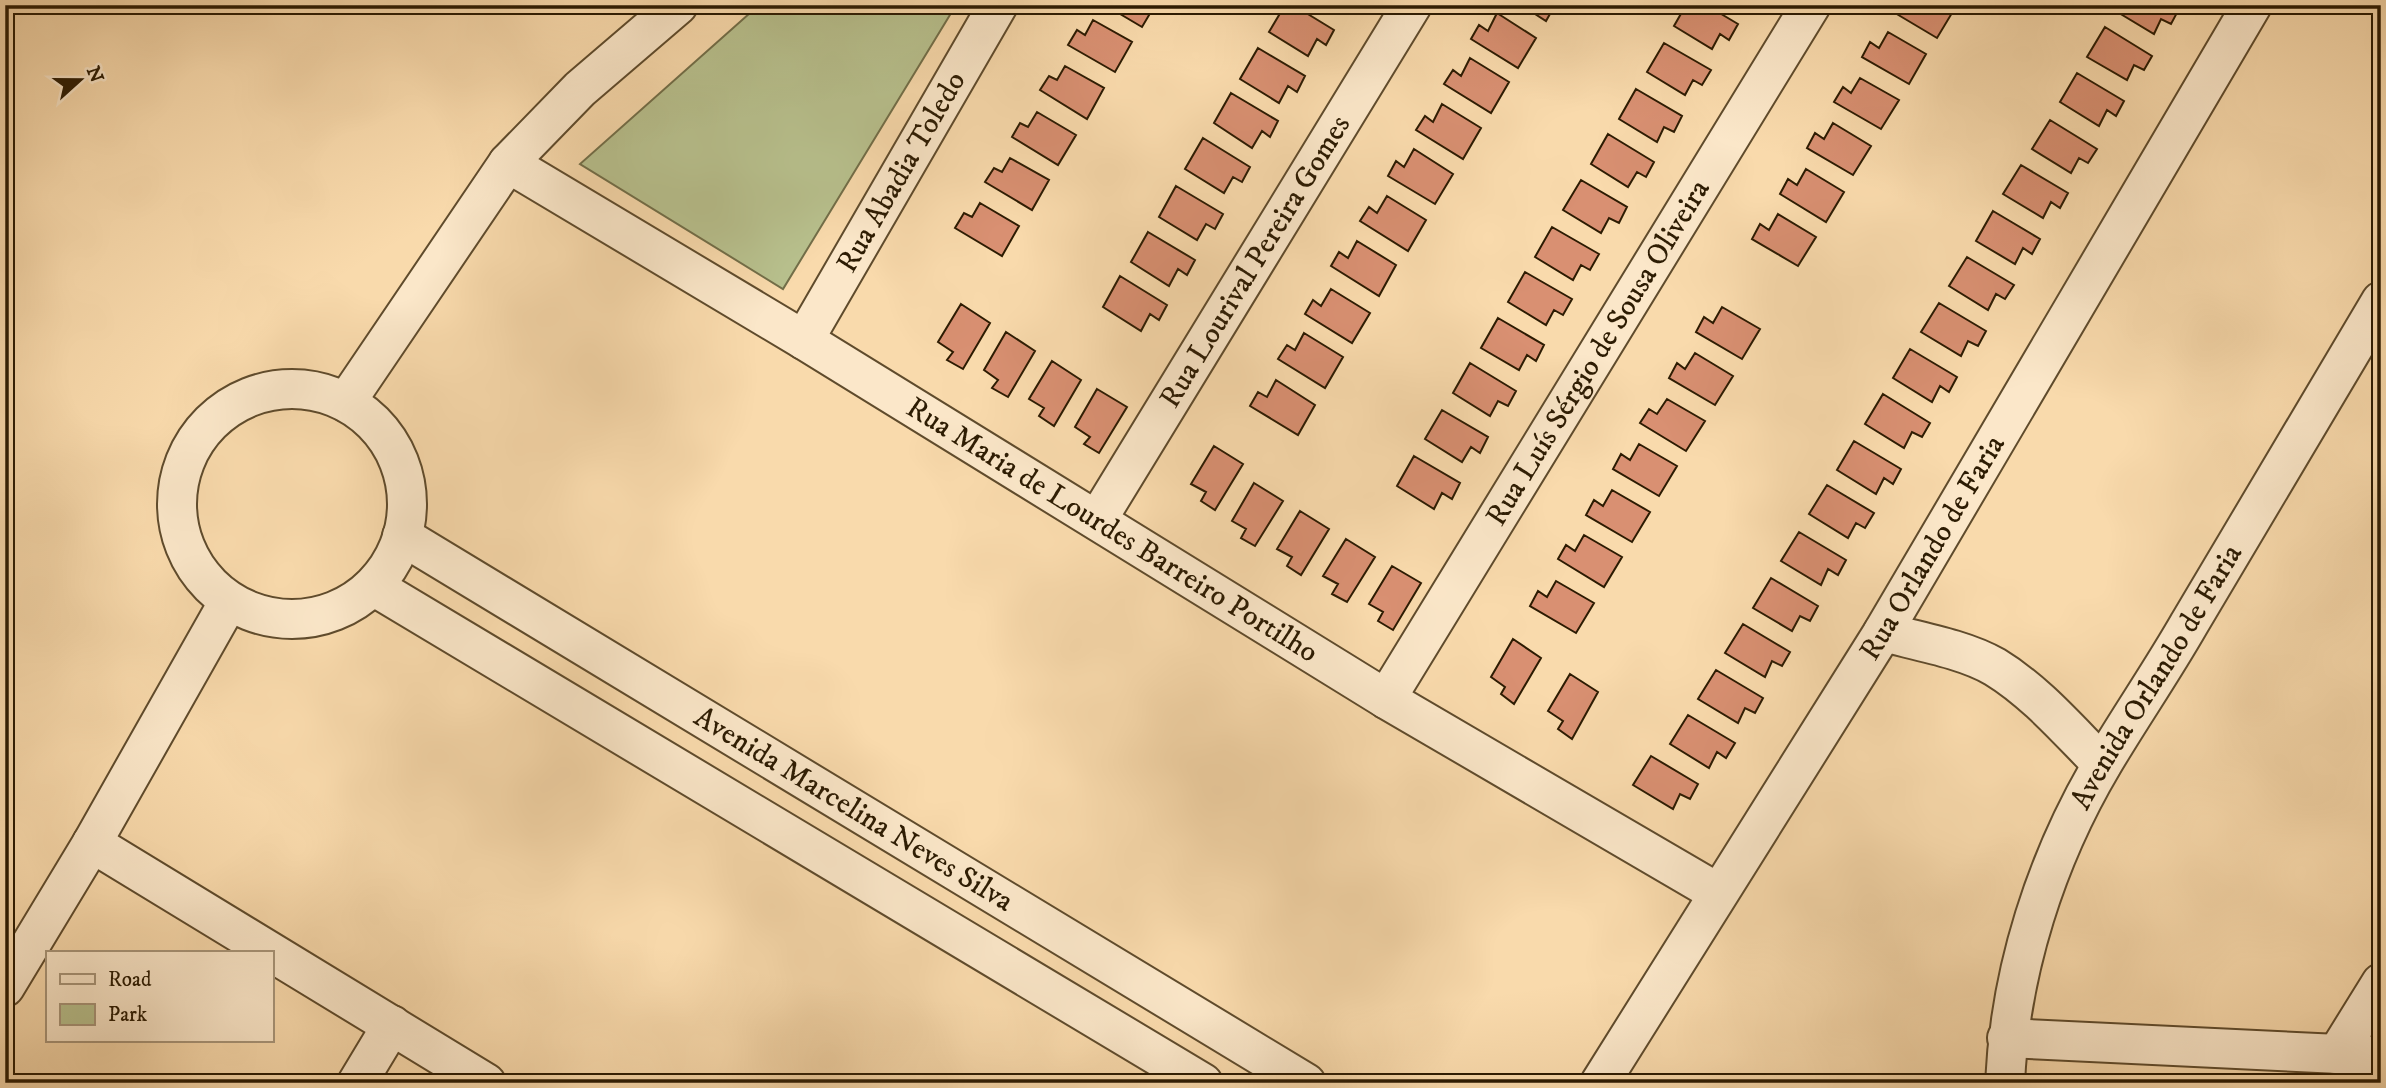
<svg xmlns="http://www.w3.org/2000/svg" width="2386" height="1088" font-family="'IM FELL DW Pica',serif">
<rect width="100%" height="100%" fill="#f9daac"/>
<filter id="stains"><feTurbulence type="fractalNoise" baseFrequency=".00286" numOctaves="4"/><feColorMatrix values="0 0 0 0 .2 0 0 0 0 .09 0 0 0 0 .02 0 0 0 .5 -.17"/></filter>
<radialGradient id="worn" r=".72"><stop offset=".6" stop-color="#630" stop-opacity="0"/><stop offset="1" stop-color="#630" stop-opacity=".3"/></radialGradient>
<path fill="#b8c18e" stroke="#726e48" stroke-width="2" d="M759 5H956L783 289 580 164Z"/>
<path fill="#d99072" stroke="#2c1b02" stroke-width="2" d="M1105 5H1155L1142 27Z
M1285 5H1293L1334 30 1326 45 1317 39 1308 56 1269 32Z
M1521 5H1555L1546 21Z
M1686 5H1706L1738 24 1729 40 1720 34 1712 49 1674 26Z
M1893 5H1949L1955 8 1937 38 1890 10Z
M2117 5H2172L2179 9 2171 24 2161 19 2154 34 2114 10Z
M1497 13 1536 38 1518 68 1471 39 1479 25 1488 31Z
M1093 20 1132 42 1115 72 1068 45 1077 30 1085 35Z
M2105 27 2152 56 2144 70 2134 65 2127 80 2087 57Z
M1888 32 1926 54 1909 84 1862 57 1870 42 1879 48Z
M1664 43 1711 70 1702 85 1693 80 1685 95 1647 72Z
M1258 48 1305 76 1297 92 1288 86 1279 103 1240 79Z
M1470 58 1509 82 1491 113 1444 84 1453 70 1461 76Z
M1065 66 1104 88 1087 119 1040 90 1049 76 1057 80Z
M2077 73 2124 101 2116 116 2107 110 2099 126 2060 102Z
M1860 78 1899 100 1881 129 1834 102 1843 87 1851 93Z
M1636 89 1682 116 1674 132 1664 127 1657 142 1619 119Z
M1231 93 1278 121 1270 137 1262 131 1252 148 1214 123Z
M1442 104 1481 128 1463 159 1416 130 1425 116 1433 122Z
M1037 112 1076 135 1058 165 1012 137 1020 123 1028 127Z
M2050 120 2097 149 2088 163 2079 158 2071 173 2032 149Z
M1833 123 1871 146 1853 175 1807 148 1815 133 1824 139Z
M1608 134 1654 162 1646 177 1637 172 1628 187 1591 164Z
M1203 138 1250 167 1242 182 1233 177 1224 193 1185 169Z
M1414 149 1453 174 1435 204 1388 176 1396 161 1404 167Z
M1010 158 1049 180 1032 210 985 182 994 168 1002 172Z
M2021 165 2068 193 2060 208 2051 202 2043 218 2003 194Z
M1806 169 1844 192 1826 222 1780 194 1788 179 1797 185Z
M1581 180 1627 207 1619 223 1609 218 1601 233 1563 210Z
M1176 186 1223 214 1215 229 1206 224 1197 240 1159 217Z
M1387 196 1426 220 1408 251 1360 221 1369 207 1377 213Z
M980 203 1019 226 1002 256 955 228 964 213 972 217Z
M1993 211 2040 239 2032 254 2023 248 2015 264 1976 241Z
M1778 214 1816 237 1798 266 1752 239 1760 224 1769 230Z
M1552 227 1599 254 1590 270 1581 265 1573 280 1535 257Z
M1148 232 1195 260 1187 275 1178 269 1169 286 1131 262Z
M1357 241 1396 265 1379 296 1331 266 1339 252 1348 258Z
M1967 257 2014 285 2005 299 1996 294 1988 310 1949 286Z
M1525 272 1572 299 1563 315 1554 310 1546 325 1508 302Z
M1120 276 1167 305 1159 320 1150 314 1141 331 1103 307Z
M1331 289 1370 313 1352 343 1305 314 1313 300 1321 306Z
M1939 303 1986 331 1978 346 1968 341 1961 356 1921 332Z
M961 304 990 323 963 369 947 360 953 352 938 342Z
M1722 307 1760 329 1742 359 1696 332 1704 317 1713 323Z
M1498 318 1544 345 1536 361 1527 355 1519 370 1481 348Z
M1006 332 1035 351 1008 397 992 388 998 380 984 370Z
M1304 333 1343 357 1325 388 1278 359 1287 345 1295 350Z
M1910 349 1957 377 1949 392 1940 386 1932 402 1893 378Z
M1695 353 1733 376 1715 405 1669 378 1677 363 1685 369Z
M1052 361 1081 380 1054 426 1039 416 1044 408 1029 399Z
M1470 363 1516 391 1508 406 1498 401 1490 416 1453 393Z
M1276 380 1315 405 1298 435 1250 406 1258 392 1267 397Z
M1097 389 1127 407 1099 453 1084 444 1090 437 1075 427Z
M1883 394 1930 423 1922 437 1912 432 1904 448 1865 424Z
M1667 399 1705 421 1686 451 1640 423 1649 409 1657 414Z
M1442 410 1488 437 1480 453 1471 447 1462 462 1425 439Z
M1854 441 1901 469 1893 484 1884 478 1876 494 1837 470Z
M1639 444 1677 466 1659 496 1613 469 1621 454 1630 460Z
M1214 446 1243 464 1215 510 1201 501 1206 492 1191 484Z
M1414 456 1460 483 1452 499 1442 493 1434 509 1397 486Z
M1254 483 1283 501 1255 546 1241 538 1246 529 1232 521Z
M1827 485 1874 513 1865 528 1856 523 1848 538 1809 514Z
M1612 490 1650 512 1632 542 1586 515 1594 500 1603 506Z
M1300 511 1329 529 1301 575 1287 566 1292 557 1277 549Z
M1799 532 1846 560 1838 575 1828 569 1821 585 1781 561Z
M1584 535 1622 557 1604 587 1558 559 1566 545 1575 551Z
M1346 539 1375 557 1347 602 1332 594 1338 584 1323 576Z
M1392 566 1421 583 1393 630 1378 621 1383 612 1369 604Z
M1771 578 1818 606 1810 621 1800 616 1792 631 1753 608Z
M1556 581 1594 603 1576 633 1530 606 1538 591 1547 597Z
M1743 624 1790 652 1782 666 1772 661 1765 677 1725 653Z
M1513 639 1541 658 1514 704 1501 694 1505 687 1491 677Z
M1716 670 1763 698 1755 713 1745 708 1738 723 1698 699Z
M1570 674 1598 692 1572 739 1558 729 1563 721 1548 711Z
M1688 715 1735 743 1726 758 1717 752 1709 768 1670 744Z
M1651 756 1698 784 1690 799 1680 794 1673 809 1633 785Z"/>
<g fill="none" stroke-linecap="round" stroke-linejoin="round">
<g stroke="#5f4b2c" stroke-width="42">
<g id="minor">
<path id="s1" d="M508 163 804 340 1386 699 1718 893"/>
<path id="s2" d="M804 340 998 5"/>
<circle cx="292" cy="504" r="115"/>
<path d="M346 402 508 163 580 89 678 5"/>
<path id="s3" d="M1097 520 1412 5"/>
<path id="s4" d="M402 536 1306 1083"/>
<path d="M373 586 1203 1083"/>
<path d="M1883 632C1917 641 1964 649 1995 667 2036 692 2069 731 2102 764"/>
<path id="s5" d="M1386 699 1811 5"/>
<path d="M92 843 486 1083"/>
<path d="M5 987 92 843 229 601"/>
<path d="M2007 1038 2381 1056"/>
<path d="M2337 1054 2381 983"/>
<path d="M357 1083 392 1025"/>
<path id="s6" d="M1600 1083 1883 632 2252 5"/>
<path id="s7" d="M2005 1083C2010 971 2046 859 2103 763 2131 716 2162 671 2189 624 2253 516 2317 408 2381 301"/>
</g>
</g>
<use href="#minor" stroke="#fbe7c9" stroke-width="38"/>
</g>
<g text-anchor="middle" dominant-baseline="central" stroke-width="5" stroke-linejoin="round" paint-order="stroke">
<g font-size="30" fill="#2c1b02" stroke="#fbe7c9">
<text stroke="none"><textPath href="#s2" startOffset="194">Rua Abadia Toledo</textPath></text>
<text stroke="none"><textPath href="#s3" startOffset="303">Rua Lourival Pereira Gomes</textPath></text>
<text stroke="none"><textPath href="#s5" startOffset="406">Rua Luís Sérgio de Sousa Oliveira</textPath></text>
<text stroke="none"><textPath href="#s1" startOffset="707">Rua Maria de Lourdes Barreiro Portilho</textPath></text>
<text stroke="none"><textPath href="#s6" startOffset="630">Rua Orlando de Faria</textPath></text>
<text stroke="none"><textPath href="#s7" startOffset="439">Avenida Orlando de Faria</textPath></text>
<text stroke="none"><textPath href="#s4" startOffset="528">Avenida Marcelina Neves Silva</textPath></text>
</g>
</g>
<rect width="2386" height="1088" fill="none" stroke="#f9daac" stroke-width="28"/>
<rect x="7" y="7" width="2372" height="1074" fill="none" stroke="#2c1b02" stroke-width="3.5"/>
<rect x="14" y="14" width="2358" height="1060" fill="none" stroke="#2c1b02" stroke-width="2"/>
<rect x="46" y="951" width="228" height="91" fill="#fbe7c9" stroke="#a89579" stroke-width="2"/>
<rect x="60" y="974" width="35" height="10" fill="#fbe7c9" stroke="#a89579" stroke-width="2"/>
<text x="108" y="986" font-size="21" fill="#2c1b02">Road</text>
<rect x="60" y="1004" width="35" height="21" fill="#b8c18e" stroke="#a89579" stroke-width="2"/>
<text x="108" y="1021" font-size="21" fill="#2c1b02">Park</text>
<g transform="translate(80 80) rotate(69)" stroke="#fbe7c9" stroke-width="5" paint-order="stroke">
<path d="M0-5L12 26L0 18L-12 26Z" fill="#2c1b02"/>
<text y="-10" font-size="19" font-weight="bold" text-anchor="middle" fill="#2c1b02">N</text>
</g>
<rect width="100%" height="100%" filter="url(#stains)"/>
<rect width="100%" height="100%" fill="url(#worn)"/>
</svg>
